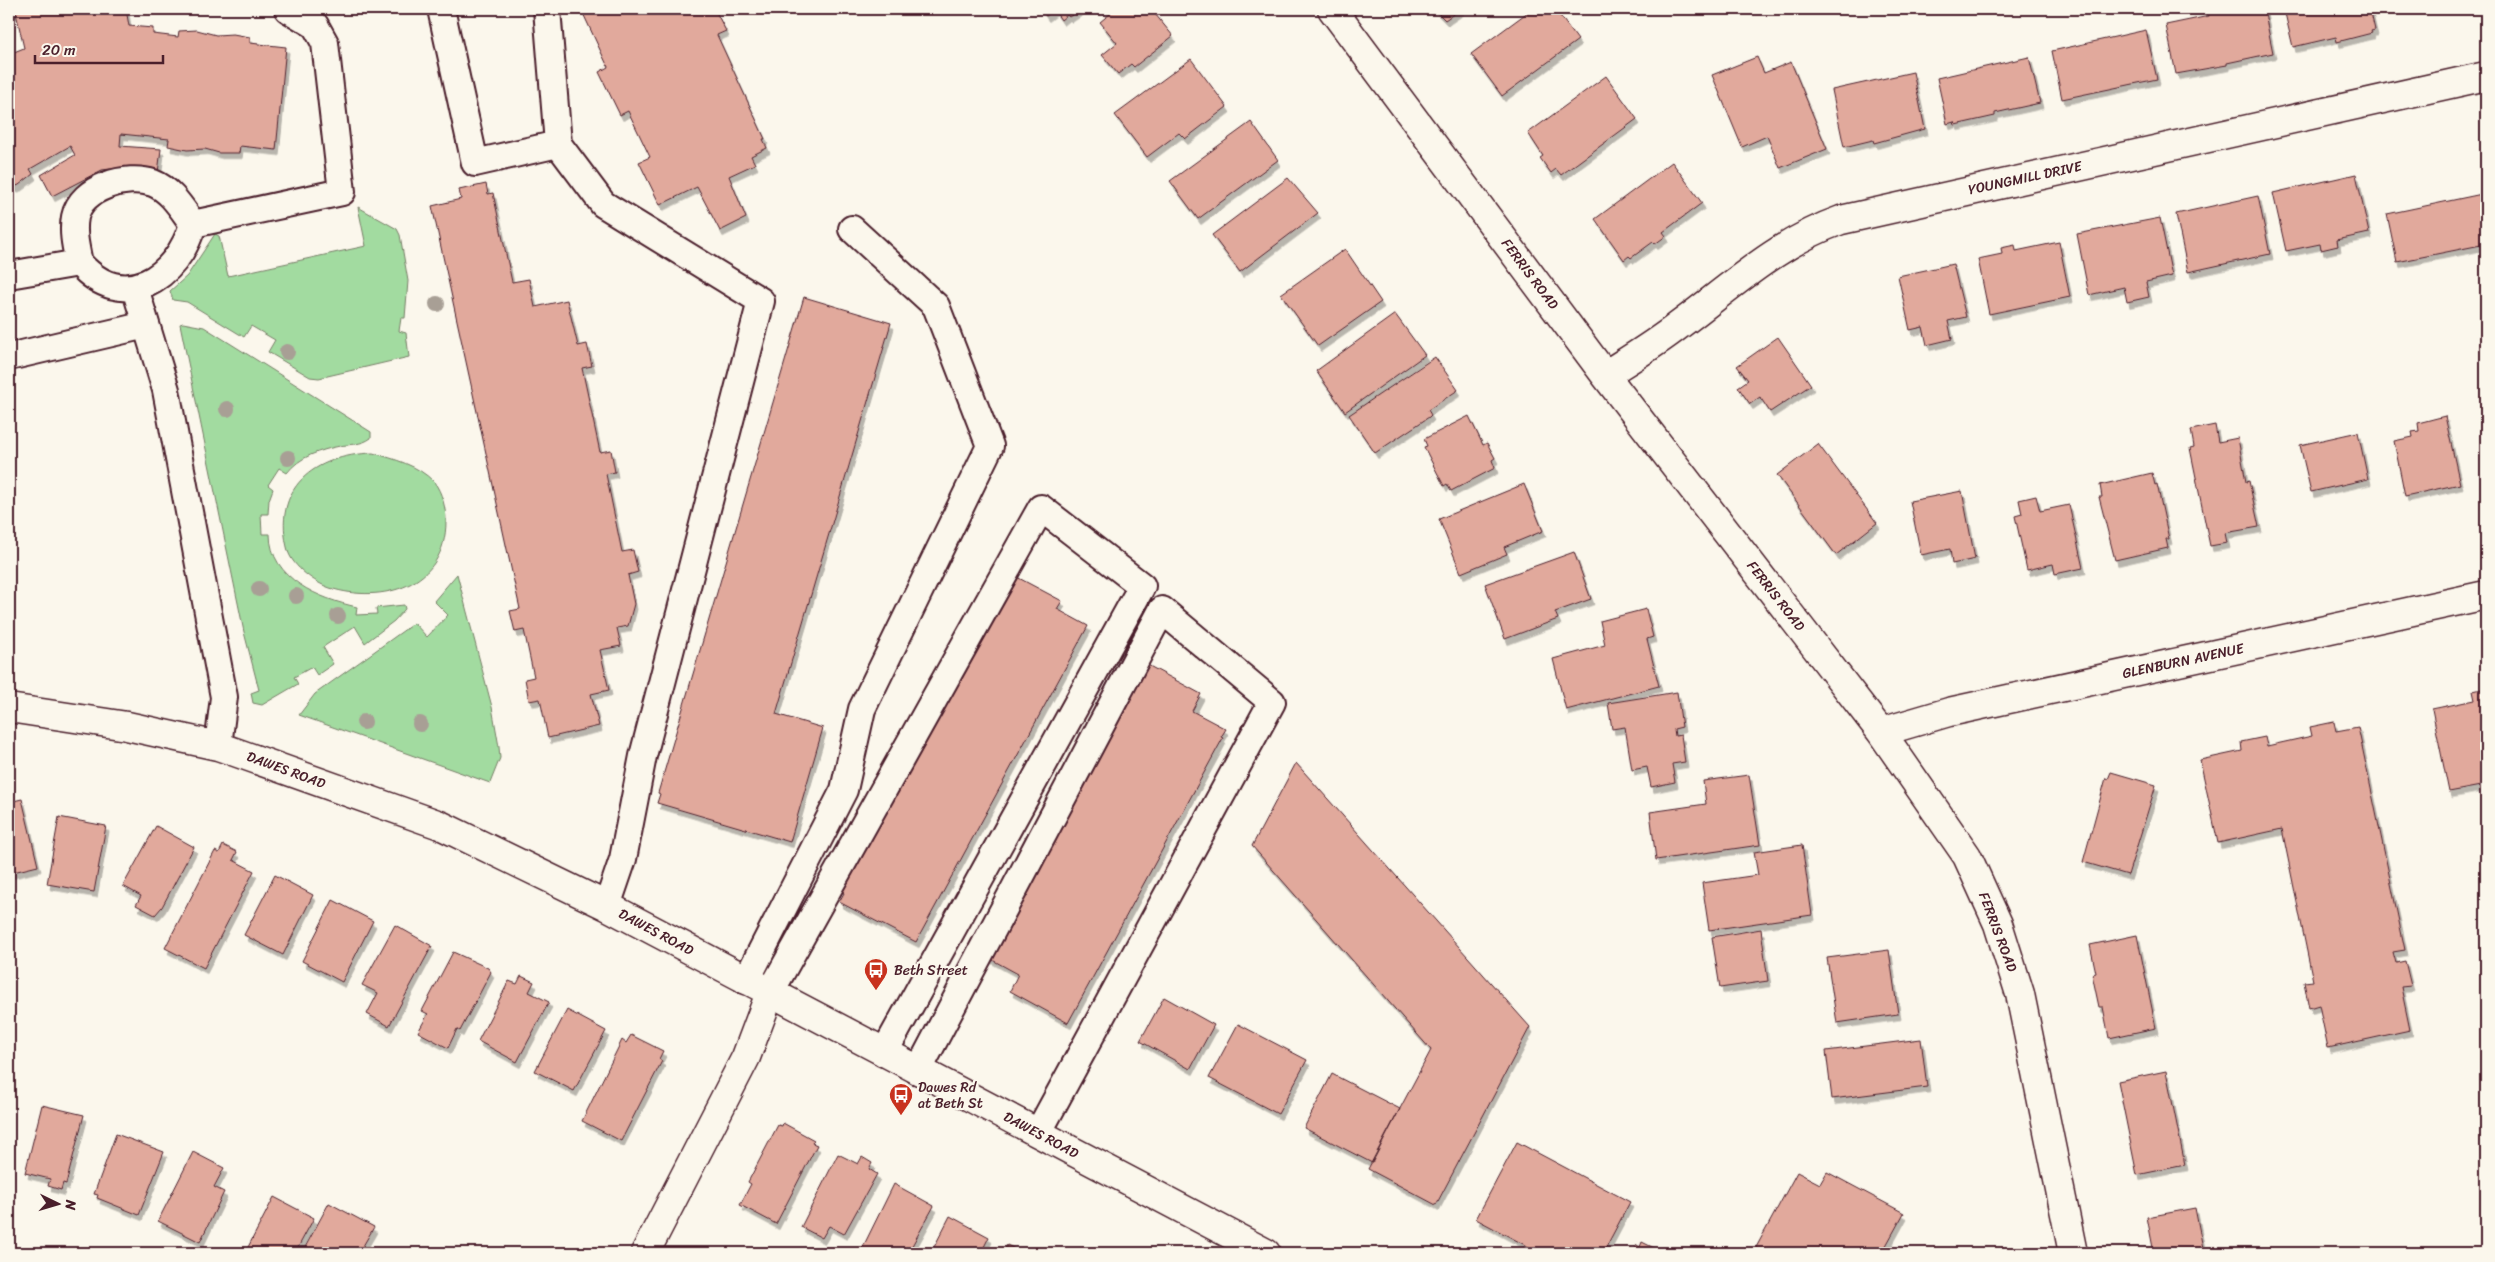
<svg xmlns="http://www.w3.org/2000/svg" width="2495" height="1262" font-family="Sriracha,sans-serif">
<defs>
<filter id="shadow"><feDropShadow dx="3" dy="5.5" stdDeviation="0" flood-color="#0004"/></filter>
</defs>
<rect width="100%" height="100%" fill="#fbf7ec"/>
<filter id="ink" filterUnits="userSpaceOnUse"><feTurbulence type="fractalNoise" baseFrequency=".02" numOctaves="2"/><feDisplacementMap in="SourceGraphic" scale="10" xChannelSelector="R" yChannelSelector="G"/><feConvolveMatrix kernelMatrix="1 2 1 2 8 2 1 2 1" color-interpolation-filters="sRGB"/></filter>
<g filter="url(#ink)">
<path fill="#a2dba0" stroke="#767d66" d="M358 207 397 229 400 235 408 281 405 318H401L399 331 406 333 409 357 319 378 310 377 268 352 275 340 251 326 244 337 187 302 173 300 170 291 187 276 215 234 219 236 228 276 366 246Z
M183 323 204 327 371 432V438C362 445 350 444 340 446 320 450 299 457 287 473L279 468 268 485 273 489 269 500 268 514H261L262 534H270C270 579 320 599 357 607L356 615 377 614 376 608 404 605 405 609 394 621 365 643 355 626 323 647 333 664 317 675 312 667 294 677 298 684 262 705 253 703 251 693 259 690 244 632 180 324Z
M373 453C394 459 418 465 434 482 442 492 446 509 446 521 446 587 382 604 330 588 315 583 293 567 288 551 271 488 314 455 373 453Z
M457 574 492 707 499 747 500 758 490 783 299 715 315 694 414 623 427 637 448 615 434 601Z"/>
<path fill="#e1a99c" stroke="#4a1f2b" filter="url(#shadow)" d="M9 9H126L129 26 153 28V34L178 37 179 31 197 30 216 35 233 34 250 37V43L286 47 276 150 240 146 239 153H219L205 149 187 150 168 146 169 139 121 134 120 146 161 149 158 173 110 169 102 170 52 196 41 175 75 155 70 146 30 169 33 174 19 185 9 189V54L24 48 16 13 10 14Z
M581 9H704L707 13 715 10 726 31 717 35 765 139H763L767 148 751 156 755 164 729 176 746 218 720 231 697 187 660 205 639 162 650 157 628 111 620 115 599 72 608 67Z
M1041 9H1081L1069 17 1067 15 1061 20 1054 10 1046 16Z
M1116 9H1151L1173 36 1134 67 1131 64 1118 74 1102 55 1117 43 1100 22Z
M1434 9H1461L1445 20Z
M1532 9H1555L1578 40 1502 96 1471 54Z
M2207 9H2222L2223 13 2240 9H2264L2273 53 2227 63V65L2176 74 2166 25 2209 16Z
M2284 9H2370L2375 30 2371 31 2372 33 2337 42 2336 37 2293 47Z
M2146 30 2157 79 2062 99 2052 51Z
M1757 57 1764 73 1791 62 1827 149 1780 168 1767 136 1742 147 1712 75Z
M2029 57 2040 103 1995 113V116L1955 125 1954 122 1947 124 1937 78Z
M1191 59 1227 107 1185 139 1179 133 1147 157 1115 115Z
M1913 72 1925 129 1874 143 1873 140 1844 147 1832 90Z
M1606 76 1637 119 1561 175 1556 169 1551 173 1540 158 1543 156 1528 133Z
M1251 122 1278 160 1198 219 1170 181Z
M1672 162 1702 203 1663 232 1666 236 1655 244 1653 242 1631 258 1629 256 1624 260 1595 219Z
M2356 174 2369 233 2337 240 2338 246 2321 250 2320 244 2286 251 2273 193Z
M1288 178 1318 213 1240 272 1212 235Z
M486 184 488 194 493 193 512 282 529 279 535 307 567 300 578 346 587 344 592 366 582 368 600 452 611 450 615 472 606 474 622 552 633 550 638 572 628 575 634 604 628 626 617 628 621 646 600 650 609 690 591 694 599 726 548 738 540 699 529 701 525 679 534 677 524 630 515 632 510 611 520 609 432 206 461 199 459 190Z
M2482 194 2486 216V244L2397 262 2387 214Z
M2258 196 2270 254 2188 272 2176 214Z
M2160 218 2172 276 2146 282 2149 297 2127 302 2124 287 2089 295 2077 234Z
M2059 242 2070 297 1989 314 1978 259 2002 254 2001 248 2015 245 2016 251Z
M1345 249 1381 302 1318 346 1281 294Z
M1953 264 1966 317 1948 321 1952 339 1927 345 1923 327 1910 330 1898 276Z
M804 297 891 323 776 714 823 728 790 842 657 803 660 794 658 793Z
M1395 314 1425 355 1345 412 1316 371Z
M1778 337 1811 385 1770 412 1760 397 1750 404 1738 387 1748 380 1737 366Z
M1435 357 1458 390 1428 410 1431 415 1429 417 1375 453 1349 415Z
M1469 416 1483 445 1487 443 1495 458 1492 460 1495 468 1451 491 1447 484 1444 486 1424 447 1427 446 1424 439Z
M2445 416 2460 484 2405 496 2394 441 2413 437 2412 432 2419 431 2418 423Z
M2215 425 2218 442 2238 438 2246 482 2249 481 2259 527 2225 533 2227 543 2210 546 2190 448 2194 447 2191 430Z
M2358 432 2368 479 2311 492 2300 445Z
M1818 444 1877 523 1836 555 1777 475Z
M2152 473 2155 485 2157 484 2169 539H2166L2168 548 2115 560 2099 497H2102L2100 485Z
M1524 484 1543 531 1504 547 1507 554 1461 573 1439 519Z
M1962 491 1975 559 1952 564 1950 549 1921 555 1910 501Z
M2036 496 2040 511 2069 505 2083 568 2055 574 2053 564 2027 570 2015 516 2022 514 2019 500Z
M1574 552 1591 599 1555 612 1558 619 1505 639 1485 584Z
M1013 575 1062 601 1057 609 1088 626 916 942 839 902 844 893 841 891Z
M1646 609 1653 637 1647 639 1659 686 1566 710 1553 659 1605 645 1600 621Z
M1142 662 1201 694 1192 711 1226 729 1221 737 1223 738 1068 1023 1010 991 1018 974 985 956Z
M2486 688V785L2449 792 2432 709 2475 700 2473 691Z
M1677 692 1682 727 1674 729 1675 736 1681 735 1685 762 1672 764 1675 782 1651 787 1647 767 1632 770 1625 727 1612 729 1608 703Z
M2334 722 2336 731 2358 727 2405 950 2393 952 2396 963 2405 961 2411 986 2401 987 2410 1030 2328 1048 2319 1005 2309 1008 2304 982 2313 981 2282 829 2218 843 2200 760 2242 751 2241 742 2265 737 2267 746 2312 736 2310 727Z
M1296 763 1530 1027 1436 1205 1368 1169 1431 1050 1252 846Z
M2111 772 2156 785 2128 875 2083 862 2106 778 2108 779Z
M1749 775 1760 845 1656 860 1650 812 1706 804 1703 781Z
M22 799 38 866 9 873V802Z
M59 817 106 826 94 892 47 884Z
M156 826 194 847 162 907 155 915 136 905 141 896 123 886Z
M223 845 237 852 233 860 254 871 204 968 165 948 215 851 219 853Z
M1802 845 1812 915 1709 930 1702 883 1758 875 1754 852Z
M275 875 313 895 283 955 244 935Z
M333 900 373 921 342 982 302 961Z
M395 925 432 946 389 1026 367 1014 378 993 362 985Z
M1761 929 1768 981 1720 988 1712 937Z
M2137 935 2156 1028 2109 1038 2103 1007H2099L2092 974 2096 973 2090 945Z
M1889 950 1898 1014 1837 1023 1827 958Z
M453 952 488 968 491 972 460 1031 457 1029 448 1048 418 1032 428 1014 422 1011Z
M521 976 534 982 529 992 549 1002 517 1062 478 1041 509 981 517 984Z
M1164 997 1214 1025 1190 1069 1140 1041Z
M567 1010 606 1031 574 1091 535 1071Z
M1238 1024 1307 1060 1278 1114 1209 1078Z
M631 1035 663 1051 659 1059 662 1061 621 1141 582 1121 622 1040 626 1043Z
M1921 1039 1927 1087 1832 1099 1826 1051Z
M2166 1071 2185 1165 2137 1175 2118 1081Z
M1332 1074 1400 1109 1372 1163 1304 1128Z
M42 1105 84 1115 66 1184 63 1183 61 1190 48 1186 50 1179 25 1173Z
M783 1123 814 1140 812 1143 817 1145 776 1224 740 1205 751 1184 748 1182 778 1125 782 1126Z
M116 1134 164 1152 139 1215 97 1198 98 1195 94 1194Z
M1517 1142 1630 1202 1603 1253H1540L1476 1219Z
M193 1152 224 1168 214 1187 224 1192 200 1242 158 1221Z
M838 1154 858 1164 862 1157 872 1163 869 1169 877 1174 844 1234 829 1226 822 1238 801 1227Z
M1797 1172 1820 1184 1827 1172 1904 1213 1882 1253H1753Z
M894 1184 934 1206 908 1253H860Z
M274 1197 314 1218 295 1253H245Z
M329 1203 374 1227 359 1253H302Z
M2195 1208 2204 1253H2154L2147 1217Z
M950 1216 989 1237 981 1253H931Z
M1642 1242 1654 1248 1653 1253H1633L1637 1245 1640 1247Z
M1007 1245 1023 1253H1003Z"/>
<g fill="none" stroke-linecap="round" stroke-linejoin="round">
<g stroke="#4a1f2b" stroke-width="30">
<path id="service" d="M441 9 475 163 558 144 603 204 761 301 643 756 623 859 607 906
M547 9 558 144
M79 263C123 313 177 279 193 224
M9 275 79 263C76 248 72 232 75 217 81 187 127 174 153 183 171 190 182 209 193 224L342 192 325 43 315 25 288 9
M135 288 166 390 224 697 218 746
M9 357 146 325
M746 981 844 790 862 709 990 446 936 306 852 229
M770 993 1041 508 1142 586 884 1053
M918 1071 1162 610 1272 702 1038 1133"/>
</g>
<g stroke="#4a1f2b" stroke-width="31">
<path id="minor" d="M1332 9 1605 375 1881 732 1967 856 1998 924 2020 994 2073 1253
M1605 375C1630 359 1655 344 1678 326 1732 286 1777 243 1841 220L2486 76
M1881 732 1949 712 2486 595
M645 1253 746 1057 770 993"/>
</g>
<g stroke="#4a1f2b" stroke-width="31">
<path id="tertiary" d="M9 708 127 726 218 746 440 825 607 906 1266 1253"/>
</g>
<use href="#service" stroke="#fbf7ec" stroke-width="26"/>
<use href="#minor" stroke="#fbf7ec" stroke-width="28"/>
<use href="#tertiary" stroke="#fbf7ec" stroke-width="28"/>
</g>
<g fill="#a89f95">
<circle cx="437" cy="304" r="8"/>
<circle cx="287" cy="352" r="8"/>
<circle cx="227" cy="409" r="8"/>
<circle cx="288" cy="458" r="8"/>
<circle cx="259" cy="589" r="8"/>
<circle cx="296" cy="596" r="8"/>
<circle cx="338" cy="616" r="8"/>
<circle cx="364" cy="722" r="8"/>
<circle cx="420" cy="724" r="8"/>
</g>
</g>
<defs>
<g id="bus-pin" transform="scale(1.25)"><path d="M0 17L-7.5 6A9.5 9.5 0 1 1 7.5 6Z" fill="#c8321e" stroke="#fbf7ec"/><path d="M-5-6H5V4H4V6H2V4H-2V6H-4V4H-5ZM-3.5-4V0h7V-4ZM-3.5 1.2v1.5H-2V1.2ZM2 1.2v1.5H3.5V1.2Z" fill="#fff"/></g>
</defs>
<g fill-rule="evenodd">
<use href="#bus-pin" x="876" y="970"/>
<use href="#bus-pin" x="901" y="1095"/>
</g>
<g text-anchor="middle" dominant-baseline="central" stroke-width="4.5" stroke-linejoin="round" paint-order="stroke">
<g font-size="14" fill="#4a1f2b" stroke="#fbf7ec">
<text transform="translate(2025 178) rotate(-12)">YOUNGMILL DRIVE</text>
<text transform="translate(1530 274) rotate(53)">FERRIS ROAD</text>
<text transform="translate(1776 596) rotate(52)">FERRIS ROAD</text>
<text transform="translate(2183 661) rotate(-12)">GLENBURN AVENUE</text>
<text transform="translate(286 770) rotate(20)">DAWES ROAD</text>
<text transform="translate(656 932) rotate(28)">DAWES ROAD</text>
<text transform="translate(1998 932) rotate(69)">FERRIS ROAD</text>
<text transform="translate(1041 1135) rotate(28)">DAWES ROAD</text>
</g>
<g font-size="14" fill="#4a1f2b" stroke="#fbf7ec" text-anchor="start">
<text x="894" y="970">Beth Street</text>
<text x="918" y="1087">Dawes Rd<tspan x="918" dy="16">at Beth St</tspan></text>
</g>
</g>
<rect width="2495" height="1262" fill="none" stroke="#fbf7ec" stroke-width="30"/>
<rect x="15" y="15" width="2465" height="1232" fill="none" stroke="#4a1f2b" stroke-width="2" filter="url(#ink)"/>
<g transform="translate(58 1204) rotate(95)" stroke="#fbf7ec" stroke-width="4" paint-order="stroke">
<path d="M0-4L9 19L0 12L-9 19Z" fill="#4a1f2b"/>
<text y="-8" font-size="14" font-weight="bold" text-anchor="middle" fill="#4a1f2b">N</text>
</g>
<path d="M35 55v8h128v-8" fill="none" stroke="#4a1f2b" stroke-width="2.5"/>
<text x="42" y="55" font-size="15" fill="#4a1f2b" stroke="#fbf7ec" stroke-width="4" paint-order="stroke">20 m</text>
</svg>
